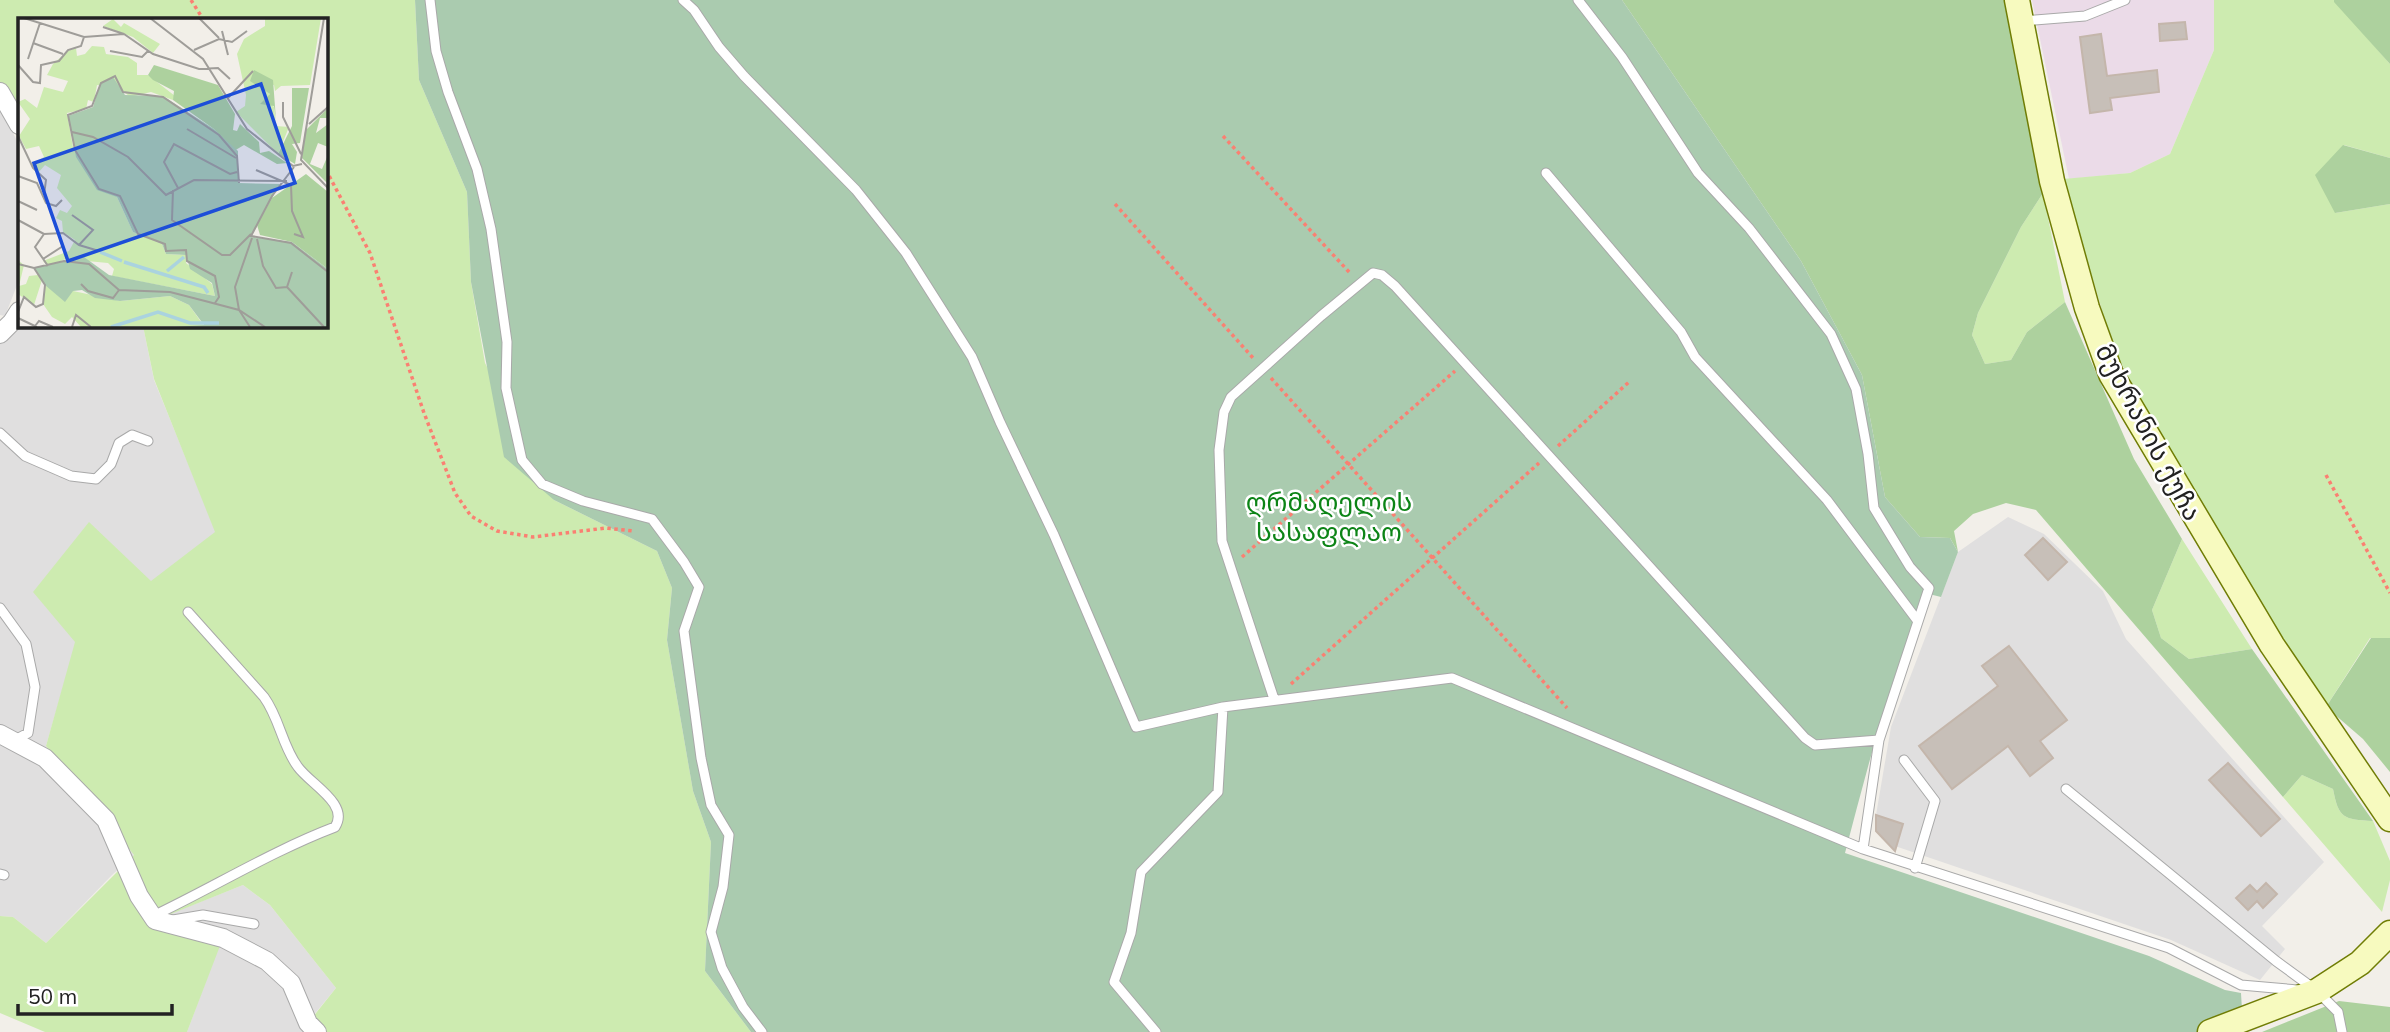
<svg xmlns="http://www.w3.org/2000/svg" width="2390" height="1032" font-family="Mulish,'Noto Sans Georgian',sans-serif">
<rect width="100%" height="100%" fill="#f2efe9"/>
<path fill="#e0dfdf" d="M0 107 19 145V280L5 316 0 315Z
M19 326H143L154 380 216 532 76 642 46 746 134 855 112 875 46 943 13 917 0 916V334Z
M2008 517 2044 534 2103 591 2126 639 2324 862 2262 926 2285 949 2260 980 2171 940 1889 844 1876 831V815L1891 727 1958 552Z
M243 885 270 905 336 988 308 1022 317 1032H187L222 938 155 920Z"/>
<path fill="#ebdbe8" d="M2032 0H2214V50L2170 154 2130 173 2069 179Z"/>
<path fill="#cdebb0" d="M0 0H415L419 80 467 192 471 282 485 363 554 500 657 551 672 588 667 640 693 791 711 842 705 971 751 1032H317L308 1023 336 988 270 905 243 885 156 920 223 938 187 1032H45L0 1013V916L13 917 46 943 134 855 46 746 75 642 33 592 89 522 151 581 215 532 154 379 143 326H326V19H19V99L7 105 0 92Z
M2214 0H2334L2390 64V158L2344 145 2335 213 2390 204V638H2370L2326 707 2180 477 2113 347 2063 179 2130 173 2170 154 2214 50Z
M2043 193 2065 302 2027 332 2011 360 1985 364 1972 335 1978 313 2021 227Z
M2182 539 2252 649 2189 659 2161 638 2152 610Z
M2302 775 2333 789C2339 819 2343 819 2373 821L2390 861V880L2382 912 2283 797Z"/>
<path fill="#add19e" d="M1622 0H2004L2043 193 2021 227 1978 313 1972 335 1985 364 2011 360 2027 332 2065 302 2134 459 2182 539 2152 610 2161 638 2189 659 2252 649 2373 821C2343 819 2339 819 2333 789L2302 775 2283 797 2036 510 2006 503 1973 514 1954 531 1958 552 1950 538 1920 537 1885 497 1862 375 1801 261Z
M2334 0H2390V64L2334 2Z
M2343 145 2390 158V204L2335 213 2315 175Z
M2371 638H2390V772L2363 739 2326 707Z
M2339 1001 2390 1007V1032H2262Z"/>
<path fill="#aacbaf" d="M415 0H1622L1801 261 1862 375 1885 497 1920 537 1950 538 1958 552 1941 597 1925 593C1891 677 1868 765 1845 853L2149 956 2225 990 2241 993 2242 1010 2197 1032H751L705 971 711 842 693 791 667 640 672 588 657 551 554 500 504 457 471 282 467 192 419 80Z"/>
<path fill="#c7bfb8" stroke="#c4b6ab" stroke-width="2" d="M2185 22 2187 39 2160 41 2159 24Z
M2101 34 2107 76 2157 70 2159 92 2110 98 2112 110 2090 113 2080 37Z
M2043 538 2067 562 2048 580 2025 555Z
M2009 646 2067 720 2040 741 2053 758 2030 776 2008 746 1952 789 1919 746 1998 686 1982 666Z
M2228 763 2280 819 2261 836 2209 780Z
M1876 815 1903 824 1895 851 1876 831Z
M2266 883 2277 894 2263 908 2257 901 2248 910 2236 898 2250 885 2257 892Z"/>
<g fill="none" stroke-linecap="round" stroke-linejoin="round">
<g stroke="#a9a9a9" stroke-width="11">
<path id="lane" d="M430 0 436 51 448 92 477 169 491 229 507 342 506 388 522 460 542 484 583 501 652 519 684 562 699 587 684 631 701 758 711 805 729 835 723 887 711 932 722 968 743 1007 762 1032
M683 0 694 10 719 47 744 76 856 190 906 253 972 357 1000 422 1054 535 1136 727 1223 707 1452 678 1863 849 2169 948 2241 985 2298 990
M1578 0 1622 57 1698 173 1749 228 1831 334 1856 389 1868 454 1874 508 1910 567 1929 588 1879 740 1863 849
M2023 21 2085 16 2125 0
M1546 173 1681 332 1695 357 1827 500 1917 620
M0 433 25 456 71 476 96 479 111 464 119 443 132 435 148 441
M0 608 26 644 35 687 28 733 15 740
M1274 699 1222 541 1219 450 1224 412 1231 397 1321 316 1373 273 1382 275 1395 286 1805 738 1815 745 1879 740
M1904 760 1935 801 1915 868
M2066 789 2276 961 2317 991 2338 1012 2342 1032
M0 874 4 875
M153 916C214 887 272 851 335 827 350 804 310 784 298 767 282 746 280 719 264 697L188 612
M173 920 203 915 254 924
M1156 1032 1114 982 1131 933 1141 872 1218 792 1223 707"/>
</g>
<g stroke="#a9a9a9" stroke-width="20">
<path id="street" d="M0 92 19 125
M0 334 12 322 19 311
M0 734 45 758 106 820 139 896 155 920 223 938 267 961 291 983 308 1023 317 1032"/>
</g>
<g stroke="#707d05" stroke-width="27">
<path id="secondary" d="M2017 0 2052 181 2087 308 2111 374 2272 645 2390 819
M2210 1032 2317 991 2360 963 2390 933"/>
</g>
<path stroke="#fa8072" stroke-width="3.5" stroke-dasharray="3.5 3.5" stroke-linecap="butt" d="M191 0 203 19
M1223 136 1350 273
M326 170 370 253 424 413 455 493 471 516 497 531 533 537 606 528 633 531
M1115 204 1254 359
M1271 378 1567 708
M1558 446 1629 382
M2326 475 2390 593
M1242 557 1455 371
M1291 684 1539 463"/>
<use href="#lane" stroke="#fff" stroke-width="9"/>
<use href="#street" stroke="#fff" stroke-width="18"/>
<use href="#secondary" stroke="#f7fabf" stroke-width="24"/>
</g>
<g text-anchor="middle" dominant-baseline="central" stroke-width="5" stroke-linejoin="round" paint-order="stroke">
<g font-size="26" fill="#222" stroke="#fff">
<text transform="translate(2149 432) rotate(62)">მუხრანის ქუჩა</text>
</g>
<g font-size="26" fill="#0c8416" stroke="#fff">
<text x="1329" y="501">ღრმაღელის<tspan x="1329" dy="30">სასაფლაო</tspan></text>
</g>
</g>
<g transform="translate(18 18)">
<rect width="310" height="310" fill="#f2efe9"/>
<path d="M247 0H303L292 67 263 68 257 73 256 67 236 64 252 76 249 81 256 89 258 108 271 109 260 136 218 94 227 88 228 77 219 36 226 21 247 8ZM95 1 103 9 106 5 142 26 135 35 115 19 85 8ZM74 28 86 29 88 36 110 39 119 45V57H130L157 78 155 82 133 74 112 79 103 71 79 67 76 84 70 82 68 91 49 95 55 129 99 179 115 214 144 226 148 236 168 237V245L194 266 197 278 94 258 96 251 90 245 48 241 30 248 25 243 51 233 57 222 45 214 44 203 38 200 42 192 49 195 54 188 39 170 43 157 27 147 20 155 13 146 26 139 21 128 8 131 1 118 12 101 0 84 7 81 19 90 26 69 45 74 50 63 29 57 35 46 50 33 58 30 59 38 67 36ZM0 242 6 247 1 268 8 266 11 258 20 257 24 262 16 287 0 276ZM27 267 102 283 152 278 171 287 186 308 63 309 54 299 47 306 34 299 25 286Z" fill="#cdebb0"/>
<path d="M136 47 200 67 217 96 215 112 219 113 222 106 241 124 242 135 251 133 269 145 259 146 226 127 216 133 196 111 155 82 156 73 135 62 130 57ZM236 52 255 62 258 102 256 88 242 86 252 76 232 63ZM274 70H291L282 125 274 126 279 134 277 146 260 136 274 108ZM310 90V100H302L298 115 310 106V129L300 125 292 146 304 151 310 137V166L284 140 287 113ZM288 156 310 174V251L274 224 242 217 239 207 254 180Z" fill="#add19e"/>
<path d="M95 59 107 77 145 78 196 111 220 133V165L262 166 233 219 274 224 310 251V309H157L186 307 171 287 152 278 102 283 77 280 64 272 55 273 47 284 27 267 16 250 66 239 91 257 197 278 194 265 172 251 168 237 148 236 144 226 115 214 99 179 79 172 58 139 50 98 75 89 82 66Z" fill="#aacbaf"/>
<path fill="none" stroke="#aad3df" stroke-width="3.5" d="M82 234 104 243M106 244 186 269 190 275M149 253 166 239M93 309 140 294 172 305H201"/>
<path fill="none" stroke="#9f9d99" stroke-width="2" d="M6 0 66 19 106 16 135 36 181 51 200 50 212 61M132 0 185 41 229 111 275 148 284 146M181 0 201 20M306 0 283 142 310 170M85 9 106 16M204 13 210 37M15 25 45 36M176 32 201 21 214 24 229 13M92 33 124 39 130 33M10 41 22 5M0 47 15 64 22 65 23 47 41 43 50 32 63 28 66 19M209 81 235 53M265 84V99L283 136M291 106 310 89M169 111 218 140M54 114 75 119 110 139 148 177 176 162 269 163M0 118 15 150 28 162 26 177M276 149 254 178 233 218 273 225 310 254M238 152 273 167 274 193 285 219 276 216M0 158 19 165 28 185 38 188 44 182M160 170 146 144 156 126 212 156 219 154M155 172 154 202 204 237H212L233 216M0 183 19 192M54 197 75 212 61 227M0 202 26 216M26 216 45 215 61 227 81 233M26 216 17 229 30 248M239 221 245 248 258 270 269 269 274 254M25 241 45 228M0 246 16 250 46 243 71 246 101 272 152 274 187 283 221 292 247 309M63 266 70 273 95 280 101 272M269 269 306 309M197 285 201 279 197 258 169 243 168 232 148 233 147 226 120 216 102 178 81 171 57 132 50 97 74 88 83 65 97 58 105 74 145 79 201 117 219 138 221 165M0 294 6 279 18 289 25 286 27 267 16 250M0 300 19 309M17 308 21 303 35 309M54 309 58 297 73 309M232 309 221 292 217 269 234 220"/>
<path fill="#1d4ed8" fill-opacity="0.15" stroke="#1d4ed8" stroke-width="3.5" d="M243 66 277 165 50 243 16 145Z"/>
<rect width="310" height="310" fill="none" stroke="#222" stroke-width="3.5"/>
</g>
<path d="M18 1004v10h154v-10" fill="none" stroke="#222222" stroke-width="3.5"/>
<text x="28" y="1004" font-size="21" fill="#222222" stroke="#ffffff" stroke-width="5" paint-order="stroke">50 m</text>
</svg>
